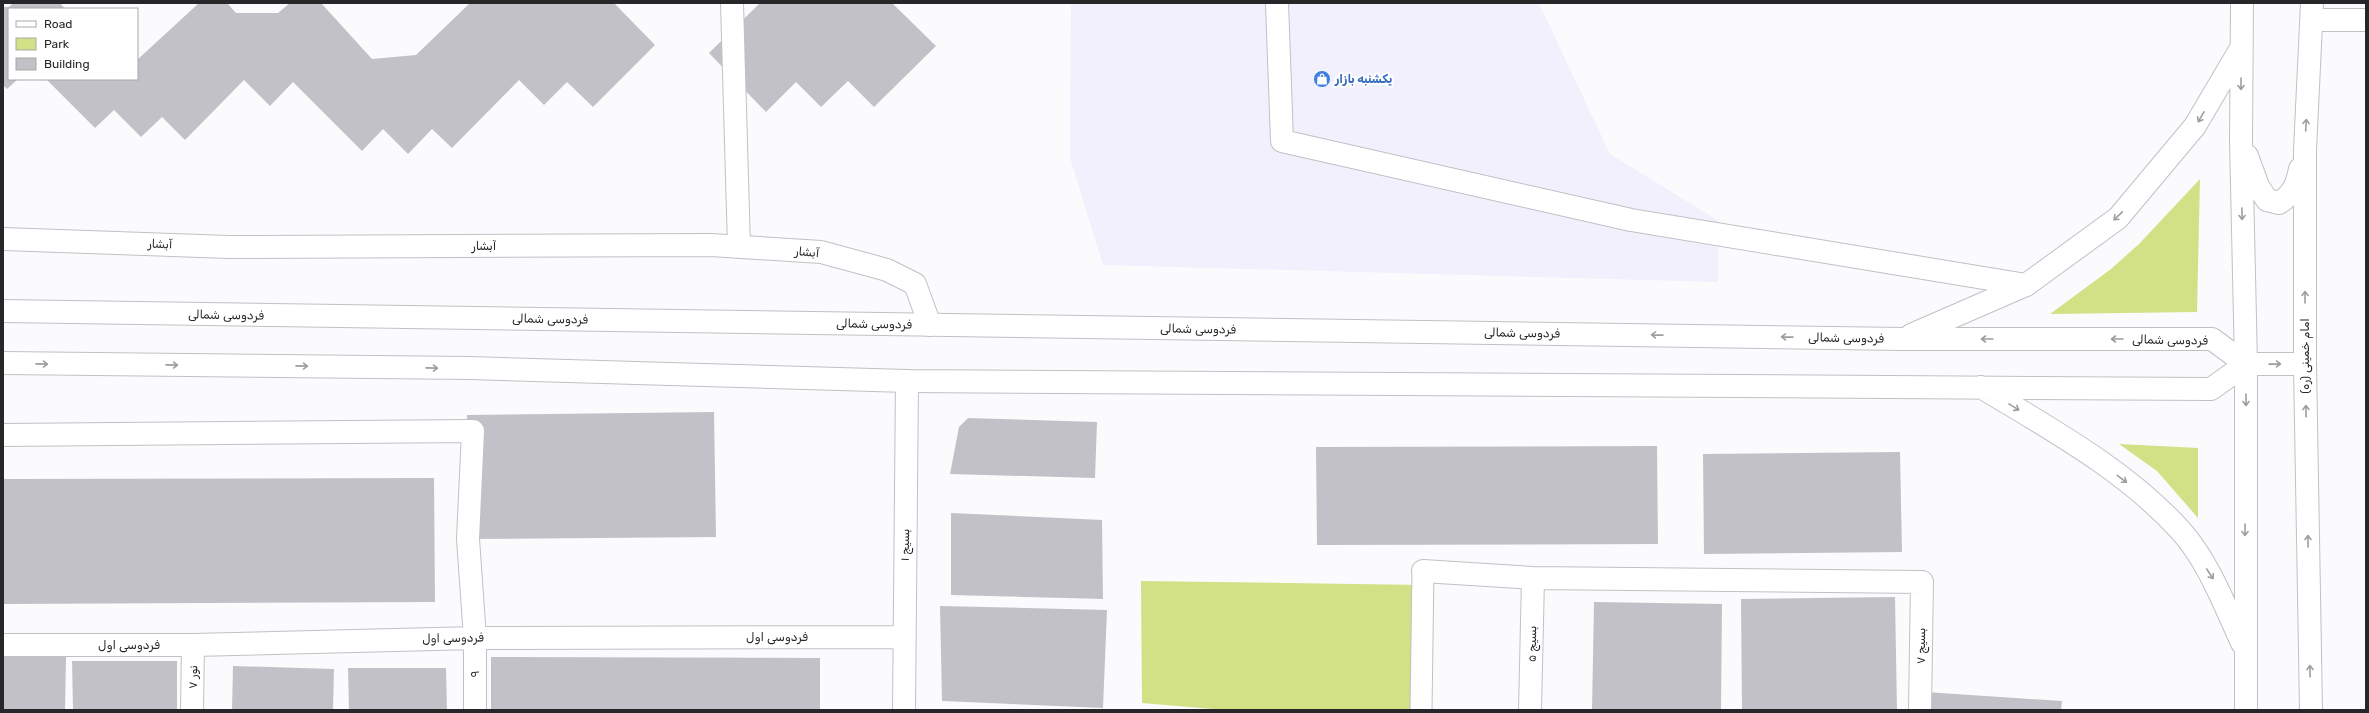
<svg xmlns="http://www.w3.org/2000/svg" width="2369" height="713" font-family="Rubik,Vazirmatn,sans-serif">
<rect width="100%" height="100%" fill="#fbfbfe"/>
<path fill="#f2f0fd" d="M1071 3H1539L1610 154 1719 221 1718 282 1103 265 1070 158Z"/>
<path fill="#d2e086" d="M2200 179 2197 312 2050 314 2111 269 2139 244Z
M2119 444 2198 448V518L2157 471Z
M1141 581 1423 585 1421 710H1224L1142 703Z"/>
<path fill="#c1c1c7" d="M13 3H60L65 9H9V79H18L7 89 3 85V7H9Z
M199 3H227L236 13H278L290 3H321L372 59 416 55 470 3H614L655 45 593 107 567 82 544 105 519 80 452 148 432 129 408 154 383 129 362 151 293 82 270 106 244 80 185 140 162 117 141 137 114 110 95 128 46 79H137V60Z
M760 3H892L936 46 874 107 848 81 821 107 796 82 766 112 709 53Z
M714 412 716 537 468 539 467 415Z
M968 418 1097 422 1095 478 950 474 959 427Z
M1657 446 1658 544 1317 545 1316 447Z
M1900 452 1902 552 1704 554 1703 454Z
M434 478 435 602 3 604V479Z
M951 513 1102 520 1103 599 951 595Z
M1895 597 1897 710H1742L1741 599Z
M1594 602 1722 604 1721 710H1592Z
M940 606 1107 610 1103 708 942 701Z
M3 656 66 657 65 710H3Z
M491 657 820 658V710H491Z
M72 661H177V710H73Z
M233 666 334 669 333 710H232Z
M348 668H446L447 710H349Z
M1925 692 2062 701 2061 710H1924Z"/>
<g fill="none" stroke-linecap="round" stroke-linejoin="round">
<g stroke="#c0c0c7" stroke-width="23">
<path id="lane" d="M1421 710 1423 571"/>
</g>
<g stroke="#c0c0c7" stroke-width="24">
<path id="street" d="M732 3 739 247
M1277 3 1282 141 1631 220 2026 285
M2312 20H2366
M3 239 229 247 711 245 821 252 887 270 915 284 930 325
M3 435 473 431 468 539 475 638V710
M1423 571 1533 578 1922 582 1920 710
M3 645H193L475 638 903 637
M192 710 193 645
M904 710 907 381
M1530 710 1533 578"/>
</g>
<g stroke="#c0c0c7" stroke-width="24">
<path id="secondary" d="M2242 3 2241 140 2246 364V710
M2247 156 2258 186 2267 200 2279 203C2292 195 2297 185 2300 169
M3 311 1903 339H2212L2246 364
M1911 335 2026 285 2118 218 2195 126 2241 48
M3 363 470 368 907 381 2211 389 2246 364
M2246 364H2305
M1981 387C2050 429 2126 470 2181 531 2208 561 2225 606 2242 643
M2311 710 2305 364V150L2312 3"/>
</g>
<use href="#lane" stroke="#fff" stroke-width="21"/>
<use href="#street" stroke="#fff" stroke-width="22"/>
<use href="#secondary" stroke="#fff" stroke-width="22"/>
</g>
<defs><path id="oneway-shaft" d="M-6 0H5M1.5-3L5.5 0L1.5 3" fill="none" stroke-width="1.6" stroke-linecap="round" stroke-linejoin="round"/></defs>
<g stroke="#9e9e9f">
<use href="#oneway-shaft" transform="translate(2241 84) rotate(90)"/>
<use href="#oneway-shaft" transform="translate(2201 117) rotate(120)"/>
<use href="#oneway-shaft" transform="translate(2306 125) rotate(-87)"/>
<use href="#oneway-shaft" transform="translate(2242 214) rotate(89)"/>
<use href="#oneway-shaft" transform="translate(2118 216) rotate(136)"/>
<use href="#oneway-shaft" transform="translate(2305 297) rotate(-90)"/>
<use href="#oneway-shaft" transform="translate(1657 335) rotate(-179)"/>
<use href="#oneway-shaft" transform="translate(1787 337) rotate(-179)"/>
<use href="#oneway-shaft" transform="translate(1987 339) rotate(-180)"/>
<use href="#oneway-shaft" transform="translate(2117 339) rotate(-180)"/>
<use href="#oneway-shaft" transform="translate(42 364) rotate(1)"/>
<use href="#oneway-shaft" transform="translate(2275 364) rotate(-1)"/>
<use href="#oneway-shaft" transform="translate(172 365) rotate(1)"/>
<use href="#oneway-shaft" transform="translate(302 366) rotate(1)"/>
<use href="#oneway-shaft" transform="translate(432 368) rotate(1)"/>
<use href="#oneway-shaft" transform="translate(2246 400) rotate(90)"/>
<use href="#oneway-shaft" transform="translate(2014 407) rotate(32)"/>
<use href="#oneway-shaft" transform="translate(2306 411) rotate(-91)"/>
<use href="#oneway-shaft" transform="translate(2122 479) rotate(37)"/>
<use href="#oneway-shaft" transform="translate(2245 530) rotate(90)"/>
<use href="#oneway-shaft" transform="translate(2308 541) rotate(-91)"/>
<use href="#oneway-shaft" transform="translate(2210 574) rotate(57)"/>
<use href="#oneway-shaft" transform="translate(2310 671) rotate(-91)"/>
</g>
<defs>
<g id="shop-disc" transform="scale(0.9)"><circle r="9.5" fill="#3f7fe0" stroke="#fff"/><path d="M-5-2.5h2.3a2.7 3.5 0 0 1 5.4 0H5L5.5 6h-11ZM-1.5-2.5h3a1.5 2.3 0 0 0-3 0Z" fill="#fff"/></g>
</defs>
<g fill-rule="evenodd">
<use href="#shop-disc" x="1322" y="79"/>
</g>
<g text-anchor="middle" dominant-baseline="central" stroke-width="4" stroke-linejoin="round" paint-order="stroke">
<g font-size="12" font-weight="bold" fill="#366cbe" stroke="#fff" text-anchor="start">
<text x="1335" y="79">یکشنبه بازار</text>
</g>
<g font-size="12" fill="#27272a" stroke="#fff">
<text transform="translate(160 244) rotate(2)">آبشار</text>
<text x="484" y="246">آبشار</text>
<text transform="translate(807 252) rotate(5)">آبشار</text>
<text transform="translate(226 315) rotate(1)">فردوسی شمالی</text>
<text transform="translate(550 319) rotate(1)">فردوسی شمالی</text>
<text transform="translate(874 324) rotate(1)">فردوسی شمالی</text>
<text transform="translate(1198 329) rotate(1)">فردوسی شمالی</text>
<text transform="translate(1522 333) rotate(1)">فردوسی شمالی</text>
<text transform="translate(1846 338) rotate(1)">فردوسی شمالی</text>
<text transform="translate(2170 340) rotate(1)">فردوسی شمالی</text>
<text transform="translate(2305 356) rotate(-90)">امام خمینی (ره)</text>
<text transform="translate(905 545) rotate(-89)">بسیج ۱</text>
<text x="777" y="637">فردوسی اول</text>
<text transform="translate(453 638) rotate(-1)">فردوسی اول</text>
<text transform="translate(1532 644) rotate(-89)">بسیج ۵</text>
<text x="129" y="645">فردوسی اول</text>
<text transform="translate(1921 646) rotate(-89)">بسیج ۷</text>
<text transform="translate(475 674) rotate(-90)">۹</text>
<text transform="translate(193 677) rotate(-89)">نور ۷</text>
</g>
</g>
<rect width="2369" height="713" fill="none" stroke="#27272a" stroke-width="8"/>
<rect x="8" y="8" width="130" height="72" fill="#ffffff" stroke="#a9a9aa"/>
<rect x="16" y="21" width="20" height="6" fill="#ffffff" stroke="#a9a9aa"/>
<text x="44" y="28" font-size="12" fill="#27272a">Road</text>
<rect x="16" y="38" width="20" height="12" fill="#d2e086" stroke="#a9a9aa"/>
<text x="44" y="48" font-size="12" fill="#27272a">Park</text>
<rect x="16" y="58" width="20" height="12" fill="#c1c1c7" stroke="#a9a9aa"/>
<text x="44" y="68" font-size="12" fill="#27272a">Building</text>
</svg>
